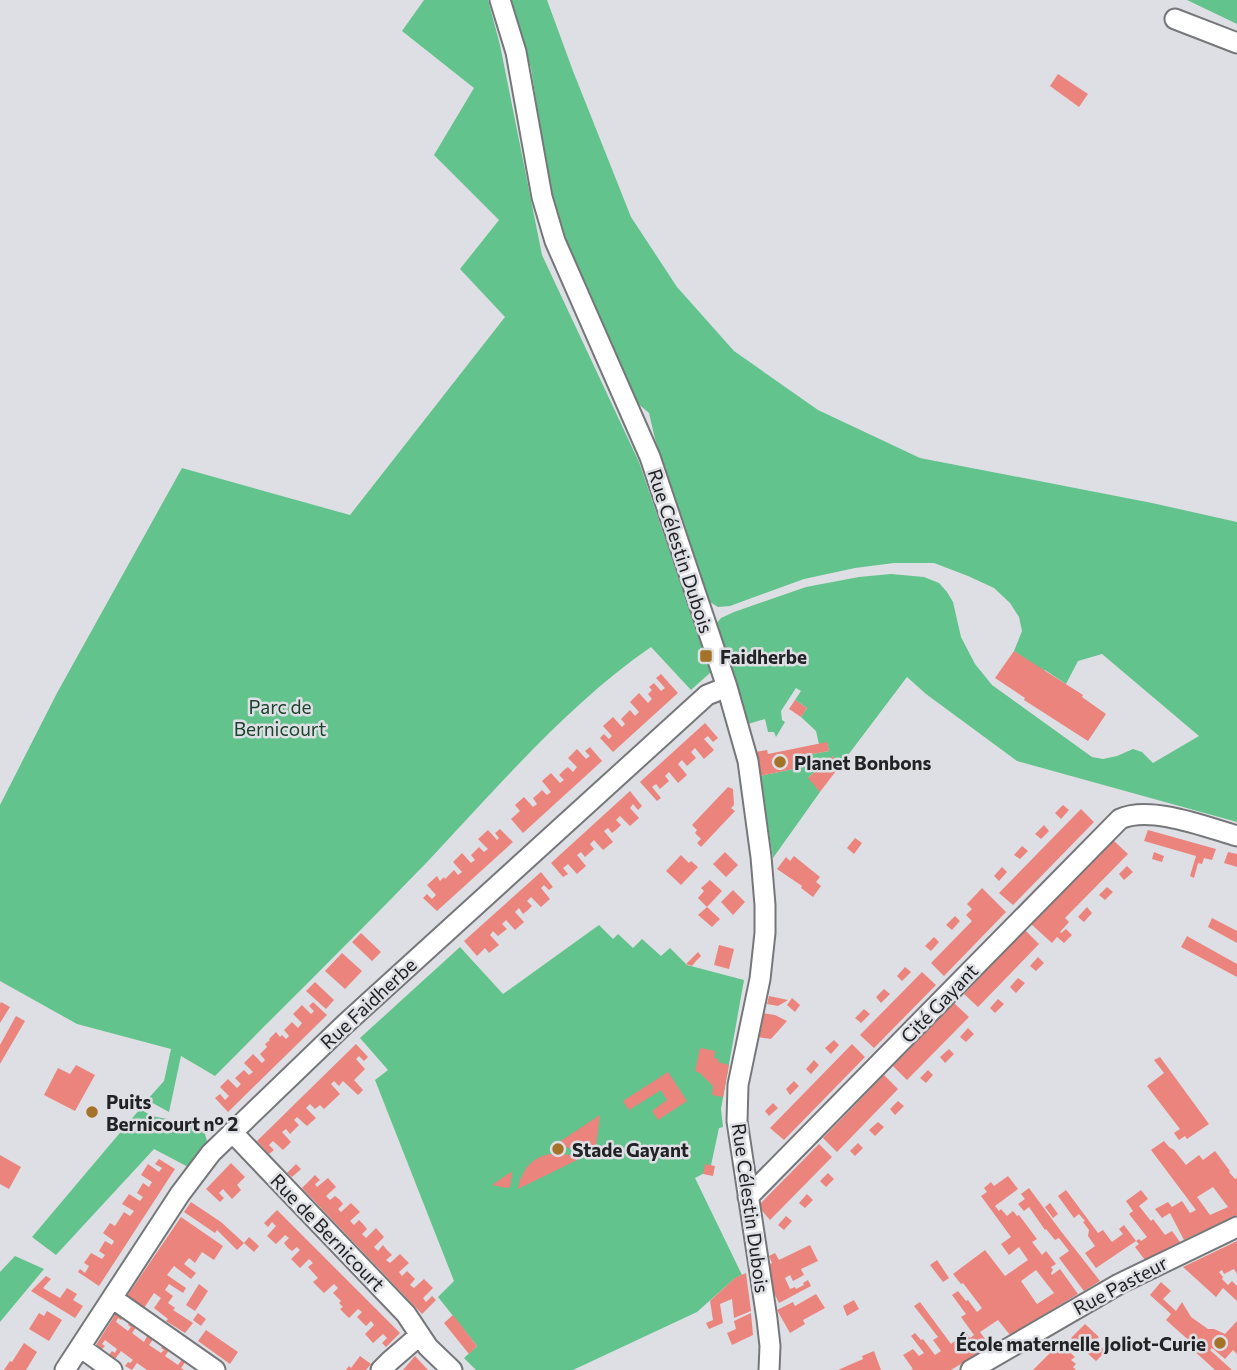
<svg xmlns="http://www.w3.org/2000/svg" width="1237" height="1370" font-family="Commissioner,sans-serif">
<rect width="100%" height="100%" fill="#dedfe4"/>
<path fill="#63c38c" d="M424 0H488L500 45 542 255 639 462 711 672 691 690 651 647C567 705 499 786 429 860 359 933 286 1004 215 1076L181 1056 169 1112 147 1100 164 1081 171 1049 77 1024 0 981V805L57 693 182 468 350 515 505 317 460 269 499 220 434 155 474 88 402 31Z
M508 0H547L573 71 631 217 677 287 734 351 818 410 920 458 1152 503 1237 522V822L1017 761 926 694 907 677 839 767 833 756 809 777 820 792 773 858 760 776 803 767 801 756 829 751 827 743 819 744 816 731 801 717 807 708 795 700 801 691 796 688 781 711 782 720 785 722 776 737 774 732H768L765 719 748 724 715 625 721 618 734 612 806 587 859 577 891 574 924 577 939 583 947 592 953 602 961 637 975 664 992 685 1092 757 1103 759 1117 756 1133 749 1142 752 1153 763 1199 736 1102 654 1078 661 1066 684 1045 670 1043 671 1014 651 1022 631 1019 617 1010 603 994 588 968 576 934 563H894L855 568 804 579 730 606 718 607 710 602 655 439 649 413 636 402 562 239 551 199 531 68Z
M1187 0H1237V24Z
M599 925 613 939 618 934 633 948 642 939 661 956 670 948 687 965 744 980 721 1109 723 1127 719 1128 710 1170 695 1178 742 1275 734 1279 697 1312 573 1370H476L464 1358 477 1346 438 1297 454 1281 375 1080 388 1070 360 1038 460 947 503 994Z
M140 1109 152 1116 197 1125 205 1134 209 1148 190 1168 154 1149 56 1255 32 1237Z
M15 1256 44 1269 0 1322V1272Z"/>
<path fill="#ea847c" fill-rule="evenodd" d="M1058 74 1088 94 1079 107 1050 86Z
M1014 651 1083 695 1082 697 1106 714 1088 741 1024 700 1025 698 995 678Z
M661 674 678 693 613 752 600 738 604 734 609 739 612 736 603 726 613 717 622 727 625 724 621 719 630 710 635 716 639 712 630 702 639 693 648 703 652 699 648 694 652 690 649 687 654 683 661 691 665 688 656 678Z
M795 700 807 708 801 717 789 709Z
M705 723 718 738 713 742 708 736 704 739 714 750 704 759 695 748 691 752 696 758 687 766 682 760 678 764 687 775 678 783 669 772 665 776 669 781 660 789 656 784 652 787 661 798 657 801 640 782Z
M827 742 829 751 801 756 803 767 760 776 755 752 767 750 768 754Z
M590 747 602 761 523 833 511 819 520 811 515 805 524 797 533 807 537 804 533 798 538 794 542 790 547 795 551 792 542 781 551 773 560 783 564 780 559 775 564 770 568 767 573 772 577 767 568 758 577 749 586 759 590 756 585 751Z
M833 756 839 767 820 792 808 778Z
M728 787 733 789 734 805 731 808 735 811 701 847 697 843 701 839 695 833 697 830 692 825Z
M630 791 642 806 638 810 633 804 630 808 639 818 630 826 620 816 616 820 621 825 617 829 612 833 608 828 604 831 613 842 603 850 594 840 590 844 594 849 585 857 581 852 577 855 586 866 577 874 568 864 563 868 568 874 563 877 551 863Z
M1063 805 1069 810 1061 819 1055 813Z
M1081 809 1094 822 1013 905 999 893Z
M1044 825 1049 831 1041 839 1035 834Z
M500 829 513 842 437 911 423 898 427 894 432 899 436 895 427 885 437 876 440 881 444 877 445 879 454 870 458 875 462 872 453 862 462 853 471 863 475 860 471 855 479 847 484 852 488 849 478 839 488 830 497 840 499 838 495 833Z
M1148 830 1216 849 1212 860 1204 858 1202 864 1198 863 1194 878 1190 876 1196 856 1144 841Z
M855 838 862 843 854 854 847 848Z
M1113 840 1128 854 1065 918 1069 922 1060 932 1061 933 1066 929 1072 935 1064 943 1057 937 1052 943 1031 924Z
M1022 846 1028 851 1020 859 1014 855Z
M725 852 738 865 726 877 713 864Z
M1154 852 1164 856 1162 862 1152 859Z
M1228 852 1237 854V867L1224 863Z
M681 855 689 863 691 861 698 867 681 885 666 871Z
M794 856 820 877 816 882 821 886 813 897 801 888 802 886 777 869 786 857 790 861Z
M1127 866 1133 872 1124 880 1119 874Z
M1002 867 1007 872 999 881 994 876Z
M541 872 553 887 549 890 544 885 541 888 550 899 541 907 531 897 527 901 532 906 528 910 523 914 519 908 515 912 524 922 515 930 506 920 502 924 507 929 498 936 493 931 490 935 499 945 489 953 485 948 477 956 464 941Z
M710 880 722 891 707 907 698 898 704 891 701 888Z
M1107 887 1113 892 1105 900 1099 895Z
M982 888 1006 912 944 976 931 963 972 921 966 915 972 909 967 904Z
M733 890 745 902 733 915 721 902Z
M707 907 720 919 712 927 698 915Z
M1087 907 1092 913 1084 922 1078 917Z
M955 916 960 921 952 930 946 925Z
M1212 918 1237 931V943L1208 927Z
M1025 930 1039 944 978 1007 964 994Z
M361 933 381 952 372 961 352 942Z
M1187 936 1237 964V977L1181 947Z
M934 937 939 942 931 951 925 946Z
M719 945 734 949 729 969 714 965Z
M698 952 701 956 696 961 692 966 686 964Z
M342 953 362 971 345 989 325 971Z
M1038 957 1044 963 1036 971 1030 966Z
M905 967 911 972 902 981 897 976Z
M922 972 936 985 874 1048 860 1035Z
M1018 978 1025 983 1016 993 1010 987Z
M315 982 334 1000 326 1009 306 991Z
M884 989 890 994 881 1003 876 997Z
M769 996 788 1000 778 1006 767 1004Z
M792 998 800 1005 795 1012 787 1005Z
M998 999 1004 1004 995 1013 990 1008Z
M1 1002 10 1007 0 1023V1004Z
M313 1002 327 1015 228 1112 215 1098 220 1094 225 1100 229 1096 220 1087 228 1079 237 1088 241 1084 235 1078 244 1070 249 1075 253 1072 244 1063 253 1054 262 1063 265 1060 260 1054 267 1047 265 1044 270 1040 269 1039 276 1032 280 1037 282 1035 286 1039 289 1036 284 1030 292 1022 298 1028 302 1023 293 1014 302 1005 311 1014 314 1011 309 1006Z
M954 1003 969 1017 907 1080 893 1066Z
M864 1009 870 1014 861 1023 855 1018Z
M762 1013 775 1015 787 1021 771 1039 757 1037Z
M16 1016 25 1021 0 1064V1045Z
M968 1028 974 1034 966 1042 960 1037Z
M834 1040 839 1045 831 1054 825 1048Z
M356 1044 368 1057 364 1061 359 1056 356 1059 365 1069 354 1080 363 1090 358 1095 343 1081 339 1086 334 1081 331 1084 340 1094 324 1109 320 1105 315 1109 310 1104 306 1108 316 1118 307 1126 297 1117 294 1120 299 1125 290 1134 286 1129 282 1132 291 1142 283 1150 273 1141 269 1145 274 1150 269 1154 257 1141Z
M852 1044 865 1057 784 1140 770 1128Z
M700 1048 715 1051 714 1058 719 1059 718 1062 729 1065 723 1097 712 1095 713 1086 700 1073 695 1071Z
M949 1049 954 1054 945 1063 940 1057Z
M1160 1057 1209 1124 1187 1139 1185 1136 1179 1140 1174 1133 1180 1129 1147 1086 1164 1073 1154 1060Z
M814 1060 819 1065 811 1074 806 1069Z
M76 1065 95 1075 75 1111 44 1095 58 1068 70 1074Z
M928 1070 933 1075 926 1083 920 1078Z
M668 1072 687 1101 658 1120 652 1111 667 1100 661 1090 629 1110 623 1101Z
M884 1075 898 1089 837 1152 823 1138Z
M794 1081 799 1086 790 1095 786 1089Z
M898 1101 904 1106 895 1115 890 1109Z
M773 1103 778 1108 769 1116 765 1111Z
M600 1115 596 1145H593L588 1150 585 1151V1153L556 1144Z
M878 1122 884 1127 875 1136 869 1130Z
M1164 1141 1169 1147 1174 1150 1186 1165 1199 1155 1203 1160 1215 1151 1230 1171 1229 1172 1235 1179 1237 1178V1215L1184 1240 1170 1213 1162 1218 1155 1209 1168 1202 1172 1207 1182 1201 1190 1213 1196 1210 1151 1150ZM1213 1187 1228 1207 1210 1215 1197 1197Z
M858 1143 863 1148 855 1156 850 1151Z
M819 1144 832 1157 770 1220 758 1206Z
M554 1153 570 1155 579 1159 518 1189 520 1180 526 1168 533 1161 542 1156Z
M0 1155 21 1167 9 1189 0 1184Z
M159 1159 175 1169 99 1286 78 1272 80 1269 85 1273 89 1266 84 1263 91 1253 102 1259 105 1255 99 1251 105 1241 112 1245 114 1241 103 1233 110 1223 115 1226 124 1212 130 1216 134 1211 122 1204 129 1194 140 1201 143 1197 137 1193 143 1183 149 1187 152 1182 141 1175 148 1164 159 1172 162 1168 155 1164Z
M231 1163 245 1177 237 1185 241 1190 232 1199 223 1189 219 1193 224 1198 220 1202 206 1189Z
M296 1164 301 1169 292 1177 287 1173Z
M705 1164 715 1166 713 1176 703 1174Z
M511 1172 512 1173 510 1187 507 1188 492 1185Z
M828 1173 834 1179 826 1187 820 1181Z
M315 1175 320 1180 315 1184 317 1187 328 1178 336 1187 326 1196 330 1200 335 1196 340 1200 343 1204 338 1209 341 1212 351 1203 360 1212 350 1221 354 1225 359 1220 363 1224 367 1229 362 1234 366 1238 376 1228 384 1237 374 1247 378 1251 383 1245 387 1250 392 1255 386 1260 390 1263 400 1254 409 1263 399 1272 402 1276 407 1271 415 1279 410 1285 414 1288 424 1279 433 1288 423 1298 426 1302 432 1296 436 1300 422 1314 302 1188Z
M1008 1176 1018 1189 995 1206 999 1211 1001 1209 1007 1216 1013 1211 1017 1216 1019 1215 1037 1239 1032 1242 1042 1255 1046 1251 1056 1264 1051 1267 1053 1270 1051 1273 1052 1275 1060 1269 1078 1294 1010 1335 998 1320 980 1332 990 1346 951 1370H911L913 1369 903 1355 913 1349 919 1356 924 1353 911 1336 915 1333 921 1340 923 1339 935 1355 941 1351 933 1340 938 1337 914 1306 920 1302 951 1344 956 1340 959 1344 965 1340 960 1332 964 1330 970 1338 974 1335 961 1317 966 1314 952 1295 958 1291 966 1301 968 1300 977 1312 982 1308 963 1283 961 1284 953 1274 985 1250 1005 1276 1028 1260 1019 1247 1009 1255 1001 1244 1011 1237 981 1196 987 1192 984 1188 991 1182 994 1186ZM1036 1270 1054 1293 1037 1304 1021 1281Z
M1029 1188 1060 1230 1100 1281 1084 1291 1059 1258 1069 1251 1059 1238 1055 1240 1046 1229 1045 1230 1029 1207 1024 1211 1018 1204 1025 1199 1021 1194Z
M1066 1190 1098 1233 1103 1230 1112 1242 1123 1234 1119 1229 1124 1225 1136 1241 1096 1268 1085 1253 1095 1246 1088 1236 1089 1230 1083 1222 1085 1221 1079 1214 1074 1218 1058 1196Z
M1141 1190 1148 1199 1139 1206 1151 1221 1153 1219 1165 1235 1172 1231 1180 1242 1145 1260 1135 1247 1139 1244 1136 1241 1139 1239 1141 1241 1147 1237 1129 1214 1133 1211 1126 1201Z
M807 1194 813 1200 805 1208 799 1203Z
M191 1202 221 1222 244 1243 249 1237 259 1246 254 1252 244 1243 237 1250 217 1230 215 1233 184 1212Z
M1050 1203 1058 1214 1053 1218 1045 1207Z
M277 1210 400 1333 386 1347 382 1343 387 1338 383 1334 373 1343 365 1334 374 1325 371 1321 366 1326 357 1317 362 1312 358 1309 349 1318 340 1309 343 1307 339 1303 341 1301 333 1293 338 1288 334 1284 324 1293 313 1282 318 1278 308 1267 313 1263 309 1259 300 1268 291 1259 300 1250 297 1247 292 1251 288 1248 284 1243 289 1238 285 1235 276 1244 267 1236 276 1226 272 1222 268 1227 264 1223Z
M786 1216 792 1221 784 1230 778 1225Z
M181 1217 223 1246 214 1260 202 1252 195 1263 189 1258 184 1264 196 1273 191 1279 174 1266 167 1275 186 1288 183 1293 169 1284 165 1290 173 1296 168 1303 175 1308 173 1310 193 1323 185 1333 166 1321 168 1319 154 1308 161 1298 154 1293 142 1311 125 1299Z
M1237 1241V1274L1234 1269 1224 1274 1222 1270 1219 1272 1223 1277 1222 1279 1228 1285 1232 1281 1237 1286V1301L1223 1288 1216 1297 1183 1267Z
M810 1245 818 1261 801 1269 804 1275 793 1281 790 1275 785 1278 790 1289 795 1287 796 1289 804 1285 803 1283 808 1280 811 1286 779 1303 773 1291 768 1265 772 1263 769 1256 775 1253 779 1260Z
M937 1260 949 1278 943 1282 930 1265Z
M746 1273 751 1311 734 1318 732 1299 720 1304 723 1323 709 1329 706 1323 713 1320 710 1301 735 1278Z
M46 1276 51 1279 43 1288 60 1298 67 1288 77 1294 73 1300 83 1306 75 1318 31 1291Z
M1161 1282 1171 1291 1163 1299 1176 1311 1182 1302 1191 1317 1208 1329H1214L1225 1334 1237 1321V1354L1233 1350 1225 1359 1212 1348 1210 1350 1232 1370H1215L1190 1347 1193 1344 1166 1320 1171 1314 1150 1295Z
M199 1284 208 1291 195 1311 186 1305Z
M816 1294 825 1308 803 1320 805 1324 790 1333 777 1310 793 1302 795 1306Z
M854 1300 859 1309 847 1316 843 1306Z
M47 1311 62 1320 49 1341 29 1329 39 1313 44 1316Z
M117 1312 123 1317 121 1320 118 1318 116 1322 128 1331 131 1327 128 1325 130 1322 137 1326 132 1333 144 1342 148 1334 154 1338 149 1345 161 1353 164 1350 161 1348 164 1345 170 1349 165 1356 178 1365 183 1358 186 1361 181 1368 184 1370H147L137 1363 132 1370 125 1366 128 1362 130 1363 133 1360 121 1351 115 1359 112 1356 109 1355 112 1351 115 1353 117 1349 105 1340 102 1344 105 1346 102 1349 96 1345Z
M198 1313 206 1319 201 1326 193 1320Z
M751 1313 753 1335 732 1345 727 1333 736 1329 734 1321Z
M453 1315 477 1346 469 1354 444 1323Z
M1085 1324 1099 1337 1094 1341 1106 1351 1096 1361 1071 1338Z
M206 1330 238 1352 230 1364 198 1341Z
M24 1343 37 1352 26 1370H4L10 1361 12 1362Z
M1060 1343 1075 1357 1071 1360 1076 1364 1073 1367 1076 1370H1033Z
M874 1351 881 1370H838L863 1359 862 1356Z
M360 1356 371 1364 366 1370H346L349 1366 351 1368Z
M415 1356 428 1370H403Z"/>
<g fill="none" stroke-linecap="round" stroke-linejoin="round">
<g stroke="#76777b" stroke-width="23">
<path id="minor" d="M500 0 516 52 542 197 555 241 650 457 727 687 748 761 761 857 765 905V933L760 979 738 1085 737 1121 767 1319 770 1346 769 1370
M1175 19 1237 43
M232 1132 406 1314 428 1347 452 1370
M748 1197 1120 819C1150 805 1206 827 1237 836
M112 1298 215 1370
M80 1347 112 1370
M65 1370 180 1194 211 1153 344 1025 707 695 727 687
M381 1370 390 1361 420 1335
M971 1370 1119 1284 1237 1227"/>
</g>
<use href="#minor" stroke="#fff" stroke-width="19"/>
</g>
<g fill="#a47228" stroke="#dedfe4" stroke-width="2.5">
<rect x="699" y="649" width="14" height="14" rx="3.5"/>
<circle cx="780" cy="762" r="7"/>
<circle cx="92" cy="1112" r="7"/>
<circle cx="558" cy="1149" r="7"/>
<circle cx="1220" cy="1343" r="7"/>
</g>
<g text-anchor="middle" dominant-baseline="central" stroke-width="5" stroke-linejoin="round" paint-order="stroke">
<g font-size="19" fill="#212223" stroke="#dedfe4">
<text transform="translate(681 551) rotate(72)">Rue Célestin Dubois</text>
<text transform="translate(368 1003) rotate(-43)">Rue Faidherbe</text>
<text transform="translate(939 1003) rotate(-46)">Cité Gayant</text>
<text transform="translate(751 1208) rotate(82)">Rue Célestin Dubois</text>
<text transform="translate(328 1232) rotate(46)">Rue de Bernicourt</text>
<text transform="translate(1120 1285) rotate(-28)">Rue Pasteur</text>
</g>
<g font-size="19" font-weight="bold" fill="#212223" stroke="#dedfe4" text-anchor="start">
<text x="720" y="656">Faidherbe</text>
<text x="794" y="762">Planet Bonbons</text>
<text x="106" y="1101">Puits<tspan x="106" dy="22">Bernicourt n° 2</tspan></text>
<text x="572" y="1149">Stade Gayant</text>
<text x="1206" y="1343" text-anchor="end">École maternelle Joliot-Curie</text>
</g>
<g font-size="19" fill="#1b442d" stroke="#dedfe4">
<text x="280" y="706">Parc de<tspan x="280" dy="22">Bernicourt</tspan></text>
</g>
</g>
</svg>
